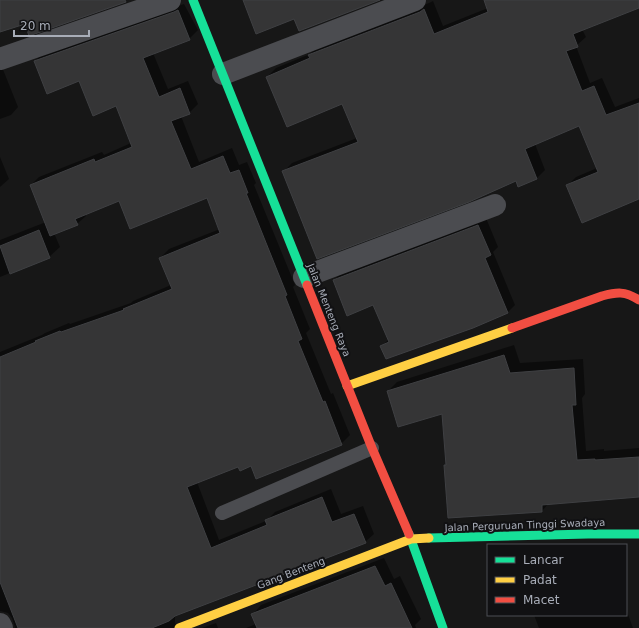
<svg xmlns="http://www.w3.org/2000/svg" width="639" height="628" font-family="'DejaVu Sans',sans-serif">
<rect width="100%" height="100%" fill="#171717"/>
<path fill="#0007" d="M485 0H639V7L582 29 586 37 576 46 590 83 602 78 615 107 639 98V198L568 185 576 177 597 168 580 125 535 144 545 170 537 178 519 186 517 180 283 172 292 163 357 138 343 102 267 77 276 68 310 54 318 46 429 3 433 1 443 26 488 8Z
M184 4 198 30 189 39 153 53 168 89 188 81 198 104 189 113 181 116 199 162 232 148 239 165 247 162 256 183 254 185 295 285 293 287 310 329 306 333 331 394 333 393 350 435 341 444 252 465 239 466 197 482 219 540 266 521 275 512 331 489 341 514 363 506 374 534 365 542 175 615V623L179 628H15L12 618 8 613 0 611V352L42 335 45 333 69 323 70 324 131 303 133 301 171 285 160 258 169 249 220 229 208 197 119 200 85 214 86 216 77 224 54 233 60 247 49 257 0 277V240L46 222 31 185 39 177 102 152 104 155 131 143 117 105 79 79 35 61 43 53Z
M0 62 18 107 11 115 0 119Z
M0 157 9 179 0 187Z
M486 218 498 247 493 252 515 305 508 312 473 327 382 346 389 339 374 304 334 280 341 273Z
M514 345 520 363 583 359 585 394 582 398 586 451 604 449V451L639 448V497L549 503 542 511 445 465 446 464 442 412 388 391 397 382Z
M384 558 394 579 400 576 421 619 415 625 416 628H246L256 624 253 614 261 605Z
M626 609 633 628H539L534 615H626Z
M216 623 218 628H202Z"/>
<path fill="#353536" stroke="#3f4043" d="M0 0H125L126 2 29 36 25 24 0 32Z
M243 0H380L299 31 294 19 256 34Z
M484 0H639V8L573 34 578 47 566 51 582 91 594 86 606 115 639 103V199L582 223 566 185 598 172 579 126 525 149 537 179 518 187 516 181 469 202 317 259 282 171 358 142 342 104 287 127 266 77 310 58 308 55 420 12 424 9 434 34 488 12Z
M178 10 190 40 143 58 159 97 180 88 190 114 171 121 191 169 223 156 230 173 239 170 248 193H246L287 295 285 296 302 339 298 341 323 402 325 401 342 445 256 479 251 466 240 471 238 467 187 487 211 548 267 525 265 520 322 497 332 522 354 514 366 543 175 616 169 621 152 628H18L0 582V357L36 342 35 341 60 331 61 332 124 310 123 309 172 289 159 258 220 233 207 198 130 229 119 201 75 219 78 225 50 236 30 185 94 159 95 162 132 147 116 106 93 116 79 81 47 94 34 61 174 12Z
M478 225 491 255 485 258 508 313 473 328 386 359 380 346 389 342 373 305 347 316 333 280Z
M39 230 50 258 10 274 0 246Z
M504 355 510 373 574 368 576 405H572L577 460 595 459V460L639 457V497L542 505V512L448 518 444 465H446L442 414 398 427 387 391Z
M375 566 385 586 391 583 412 628H257L251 614Z"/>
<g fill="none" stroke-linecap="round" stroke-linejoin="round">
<path stroke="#4b4c50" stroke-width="14" d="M222 513 372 448"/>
<path stroke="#4b4c50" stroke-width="22" d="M0 59 170 0
M223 74 415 0
M304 277 495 205
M0 624 2 628"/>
<path stroke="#16e098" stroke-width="9" d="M193 0 307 285
M409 534 443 628
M429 538 588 534H639"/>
<path stroke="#ffcf43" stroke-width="9" d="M347 386 512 328
M179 628 411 539 429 538"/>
<path stroke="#f24e42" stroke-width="9" d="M307 285 372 448 409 534
M512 328 602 296C617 292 625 291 639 300"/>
</g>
<g text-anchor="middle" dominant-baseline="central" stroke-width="4" stroke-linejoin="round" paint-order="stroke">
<g font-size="10" fill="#a8adb8" stroke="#111113">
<text transform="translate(329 310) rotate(68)">Jalan Menteng Raya</text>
<text transform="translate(525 525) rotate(-2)">Jalan Perguruan Tinggi Swadaya</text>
<text transform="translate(291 573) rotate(-21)">Gang Benteng</text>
</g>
</g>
<rect x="487" y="544" width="140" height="72" fill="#111113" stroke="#4d4f55"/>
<rect x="495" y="557" width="20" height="6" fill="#16e098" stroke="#4d4f55"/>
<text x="523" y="564" font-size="12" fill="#a8adb8">Lancar</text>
<rect x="495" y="577" width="20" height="6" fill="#ffcf43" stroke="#4d4f55"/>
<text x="523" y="584" font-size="12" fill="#a8adb8">Padat</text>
<rect x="495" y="597" width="20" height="6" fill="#f24e42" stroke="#4d4f55"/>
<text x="523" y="604" font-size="12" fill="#a8adb8">Macet</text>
<path d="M14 30v6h75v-6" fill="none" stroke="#a8adb8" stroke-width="2"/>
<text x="20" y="30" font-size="12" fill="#a8adb8" stroke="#111113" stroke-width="3" paint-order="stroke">20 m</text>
</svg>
